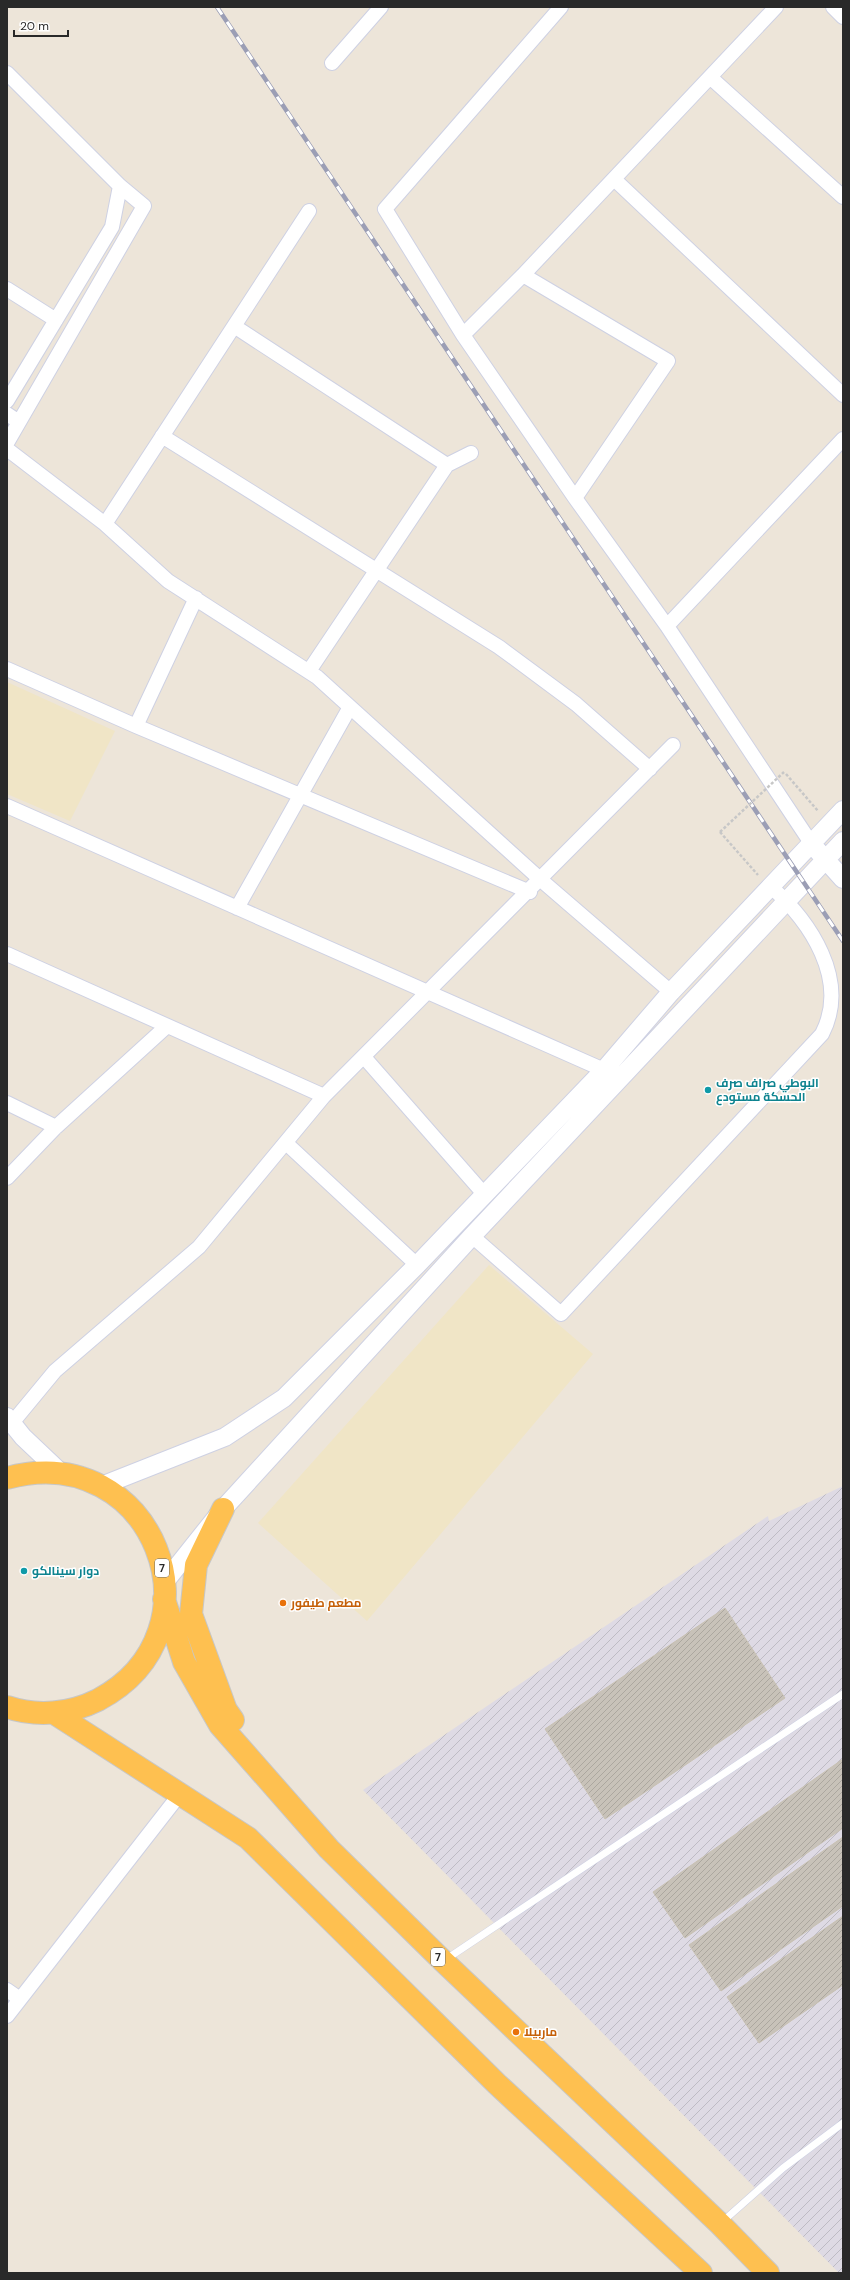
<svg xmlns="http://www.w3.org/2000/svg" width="850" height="2280" font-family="'DM Sans',Cairo,sans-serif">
<defs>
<pattern id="industrial-furrows" width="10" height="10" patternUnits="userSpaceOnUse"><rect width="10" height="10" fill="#dedae4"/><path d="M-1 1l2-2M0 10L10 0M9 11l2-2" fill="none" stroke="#bebbc4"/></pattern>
<pattern id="building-hatch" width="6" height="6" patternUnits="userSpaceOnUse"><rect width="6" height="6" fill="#c8c2b9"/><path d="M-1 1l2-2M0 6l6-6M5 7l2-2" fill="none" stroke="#aca79f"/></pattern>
</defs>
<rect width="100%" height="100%" fill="#ede5d9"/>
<path fill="url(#industrial-furrows)" d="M843 1486V2273H839L363 1790 768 1516 769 1521Z"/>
<path fill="#f0e5c6" d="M7 682 115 731 70 821 7 794Z
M489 1265 593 1354 367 1621 258 1523Z"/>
<path fill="url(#building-hatch)" stroke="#c8c1b3" d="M725 1608 785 1698 605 1819 545 1729Z
M843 1759V1828L685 1938 653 1892Z
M843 1837V1906L721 1991 689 1945Z
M843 1916V1985L759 2043 727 1997Z"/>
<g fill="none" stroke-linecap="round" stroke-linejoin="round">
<g stroke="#ced1e3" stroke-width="8">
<path id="service" d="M445 1960 843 1694
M721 2223 783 2168 843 2123"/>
</g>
<g stroke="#ced1e3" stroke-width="16">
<path id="minor" d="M561 7 385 209 463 335 575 498 667 626 811 843
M833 7 843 17
M332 63 381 7
M7 73 120 186 144 206 7 443
M710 77 843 197
M614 179 843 395
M523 275 668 361 575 498
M7 289 56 320
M234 326 447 465
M463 335 523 275 776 7
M7 401 112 227 120 186
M7 414 19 422
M162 436 499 647 576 704 650 769
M7 449 105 524 168 581 317 677 541 880 671 992
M105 524 309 211
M667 626 843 439
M7 669 136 726 530 892
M309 671 447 465 471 453
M136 726 196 598
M7 806 604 1070
M237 908 350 707
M7 954 324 1096
M364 1057 484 1194
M7 1103 56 1127
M286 1143 417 1265
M7 1178 56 1127 167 1026
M472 1236 561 1314 822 1034C850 980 810 921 770 886
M12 1423 55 1371 199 1247 324 1096 673 745
M7 1990 20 1999
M7 2016 180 1794"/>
</g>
<g stroke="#ced1e3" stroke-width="20">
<path id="tertiary" d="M817 850 843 879
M7 1417 23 1437 61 1473
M101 1486 225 1437 284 1398 417 1265 604 1070 671 992 843 810
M164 1583 223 1509 472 1236 843 841"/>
</g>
<g stroke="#c7c7c7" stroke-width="24">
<path id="trunk" d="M7 1478C153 1438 228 1631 98 1700 70 1714 37 1717 7 1707
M223 1509 196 1565 191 1614 226 1710 233 1720
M164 1599 184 1662 220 1725 329 1849 443 1961 720 2224 768 2273
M54 1713 248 1838 497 2084 701 2273"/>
</g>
<path stroke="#c7c7c7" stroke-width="2.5" stroke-dasharray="3 2" stroke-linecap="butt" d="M786 774 818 811
M720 832 758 875"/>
<use href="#service" stroke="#fff" stroke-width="7"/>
<use href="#minor" stroke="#fff" stroke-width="14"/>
<use href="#tertiary" stroke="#fff" stroke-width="18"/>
<use href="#trunk" stroke="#fec050" stroke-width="22"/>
<g stroke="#9b9eb5" stroke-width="4.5">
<path id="rail" d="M217 7 843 941"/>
</g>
<use href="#rail" stroke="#fff" stroke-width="3" stroke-dasharray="9" stroke-linecap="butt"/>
<path stroke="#c7c7c7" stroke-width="2.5" stroke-dasharray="3 2" stroke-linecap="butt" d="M720 832 784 772"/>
</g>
<g fill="#0f9aa8" stroke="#fff" stroke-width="1.5">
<circle cx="708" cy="1090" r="4"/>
<circle cx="24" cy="1571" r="4"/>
</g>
<g fill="#e8710a" stroke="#fff" stroke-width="1.5">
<circle cx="283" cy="1603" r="4"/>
<circle cx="516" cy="2032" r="4"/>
</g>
<g text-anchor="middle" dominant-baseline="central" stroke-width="3" stroke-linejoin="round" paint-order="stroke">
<g fill="#fff" stroke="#696969" stroke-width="1">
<rect x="155" y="1559" width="14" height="18" rx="3"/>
<rect x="431" y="1948" width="14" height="18" rx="3"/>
</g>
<g font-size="11" font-weight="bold" fill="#292929">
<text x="162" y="1568">7</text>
<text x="438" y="1957">7</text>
</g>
<g font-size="12" font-weight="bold" fill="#0d838f" stroke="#fff" text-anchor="start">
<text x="716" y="1083">البوطي صراف صرف<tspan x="716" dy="14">الحسكة مستودع</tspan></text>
<text x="32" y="1571">دوار سينالكو</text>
</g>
<g font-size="12" font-weight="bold" fill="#c56008" stroke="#fff" text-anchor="start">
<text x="291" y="1603">مطعم طيفور</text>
<text x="524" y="2032">ماربيلا</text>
</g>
</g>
<rect width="850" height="2280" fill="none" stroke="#292929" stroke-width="16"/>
<path d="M14 30v6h54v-6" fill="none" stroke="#292929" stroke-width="2"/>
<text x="20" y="30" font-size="12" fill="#292929" stroke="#ffffff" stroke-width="3" paint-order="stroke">20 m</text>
</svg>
